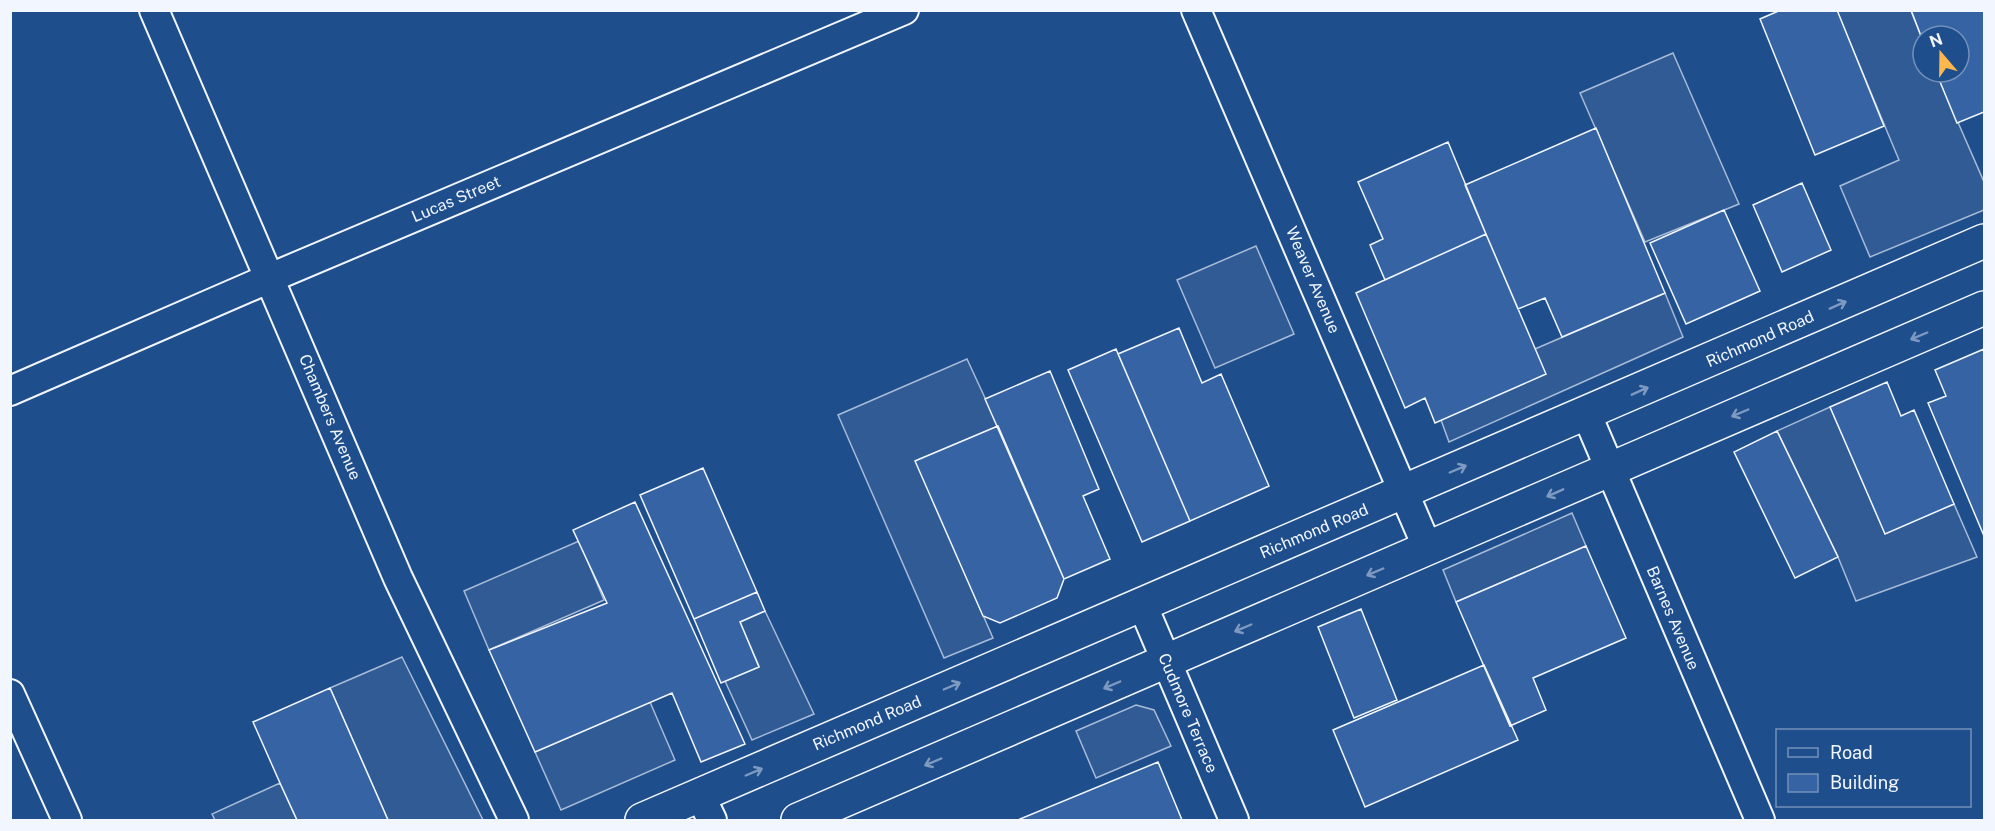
<svg xmlns="http://www.w3.org/2000/svg" width="1995" height="831" font-family="'Public Sans',sans-serif">
<rect width="100%" height="100%" fill="#1f4e8c"/>
<path fill="#305b95" stroke="#a8bbd7" stroke-width="1.5" d="M1837 11H1911L1923 41V72H1936L1984 182V210L1870 257 1840 186 1899 160Z
M1673 53 1739 204 1645 242 1580 93Z
M1256 246 1294 334 1215 368 1177 280Z
M1665 293 1683 337 1449 442 1441 420 1535 349Z
M967 359 998 426 916 461 993 638 944 658 838 415Z
M1830 407 1885 533 1954 504 1977 557 1856 601 1838 557 1777 431Z
M1572 513 1586 546 1456 602 1443 570Z
M579 541 604 600 489 650 464 591Z
M765 611 814 714 752 740 725 681 759 666 740 622Z
M402 657 483 820H388L330 688Z
M650 702 675 760 561 810 535 752Z
M1136 705 1154 710 1171 746 1096 778 1076 731Z
M280 783 297 820H215L212 814Z"/>
<path fill="#3563a3" stroke="#f2f6ff" stroke-width="1.5" d="M1781 10H1837L1884 126 1815 155 1760 19Z
M1911 10H1984V112L1957 123 1936 72H1959V36H1923V41Z
M1596 128 1665 293 1562 337 1545 298 1518 309 1465 185Z
M1448 142 1486 234 1385 280 1370 245 1383 239 1358 182Z
M1802 183 1831 250 1782 272 1753 205Z
M1724 210 1760 291 1686 324 1650 243Z
M1486 234 1546 374 1435 423 1425 398 1405 408 1356 293Z
M1179 328 1202 383 1221 374 1269 486 1190 521 1118 354Z
M1116 349 1190 521 1142 542 1068 370Z
M1984 349V536L1928 403 1946 396 1935 370Z
M1050 371 1099 489 1083 496 1110 559 1064 579 985 399Z
M1887 382 1901 416 1914 410 1954 504 1885 534 1830 407Z
M998 426 1064 579 1057 598 1000 623 983 616 915 461Z
M1777 431 1838 557 1795 578 1734 452Z
M703 468 757 592 694 619 640 495Z
M635 502 745 744 701 762 672 693 535 752 489 650 607 603 573 530Z
M1586 546 1626 638 1533 678 1546 710 1510 726 1456 602Z
M757 592 765 611 740 622 759 667 721 683 694 619Z
M1361 609 1397 700 1354 718 1318 627Z
M1484 665 1518 740 1365 807 1333 730Z
M330 688 388 820H297L280 783 253 722Z
M1158 762 1182 820H1021L1020 819Z"/>
<g fill="none" stroke-linecap="round" stroke-linejoin="round">
<g stroke="#f2f6ff" stroke-width="32">
<path id="street" d="M154 10 398 578 514 820
M1196 10 1428 549
M10 391 270 278 904 10
M1587 415 1760 820
M1142 604 1234 820
M10 694 67 820
M700 795 712 820"/>
</g>
<g stroke="#f2f6ff" stroke-width="36">
<path id="secondary" d="M642 820 1984 241
M798 820 1984 308"/>
</g>
<use href="#street" stroke="#1f4e8c" stroke-width="28"/>
<use href="#secondary" stroke="#1f4e8c" stroke-width="33"/>
</g>
<defs><path id="oneway-shaft" d="M-6 0H5M1.5-3L5.5 0L1.5 3" fill="none" stroke-width="1.6" stroke-linecap="round" stroke-linejoin="round" transform="scale(1.5)"/></defs>
<g stroke="#7e9ac0">
<use href="#oneway-shaft" transform="translate(1838 305) rotate(-24)"/>
<use href="#oneway-shaft" transform="translate(1919 336) rotate(157)"/>
<use href="#oneway-shaft" transform="translate(1640 391) rotate(-24)"/>
<use href="#oneway-shaft" transform="translate(1740 413) rotate(157)"/>
<use href="#oneway-shaft" transform="translate(1458 469) rotate(-23)"/>
<use href="#oneway-shaft" transform="translate(1555 493) rotate(156)"/>
<use href="#oneway-shaft" transform="translate(1375 572) rotate(157)"/>
<use href="#oneway-shaft" transform="translate(1243 628) rotate(157)"/>
<use href="#oneway-shaft" transform="translate(1112 685) rotate(157)"/>
<use href="#oneway-shaft" transform="translate(952 686) rotate(-23)"/>
<use href="#oneway-shaft" transform="translate(933 762) rotate(157)"/>
<use href="#oneway-shaft" transform="translate(754 772) rotate(-23)"/>
</g>
<g text-anchor="middle" dominant-baseline="central" stroke-width="4.5" stroke-linejoin="round" paint-order="stroke">
<g font-size="16" fill="#f2f6ff" stroke="#1f4e8c">
<text transform="translate(456 199) rotate(-23)">Lucas Street</text>
<text transform="translate(1313 280) rotate(67)">Weaver Avenue</text>
<text transform="translate(1760 339) rotate(-24)">Richmond Road</text>
<text transform="translate(330 417) rotate(67)">Chambers Avenue</text>
<text transform="translate(1314 531) rotate(-23)">Richmond Road</text>
<text transform="translate(1673 618) rotate(67)">Barnes Avenue</text>
<text transform="translate(1188 713) rotate(67)">Cudmore Terrace</text>
<text transform="translate(867 723) rotate(-23)">Richmond Road</text>
</g>
</g>
<rect width="1995" height="831" fill="none" stroke="#f2f6ff" stroke-width="24"/>
<rect x="1776" y="729" width="195" height="78" fill="#1f4e8c" stroke="#7391ba" stroke-width="1.5"/>
<rect x="1788" y="748" width="30" height="9" fill="#1f4e8c" stroke="#7391ba" stroke-width="1.5"/>
<text x="1830" y="759" font-size="18" fill="#f2f6ff">Road</text>
<rect x="1788" y="774" width="30" height="18" fill="#3563a3" stroke="#7391ba" stroke-width="1.5"/>
<text x="1830" y="789" font-size="18" fill="#f2f6ff">Building</text>
<g transform="translate(1941 54) rotate(340)"><circle r="28" fill="#1f4e8c" stroke="#7391ba" stroke-width="1.5"/>
<path d="M0-4.5L10 22L0 15L-10 22Z" fill="#ffb74d"/>
<text y="-9" font-size="16" font-weight="bold" text-anchor="middle" fill="#f2f6ff">N</text>
</g>
</svg>
